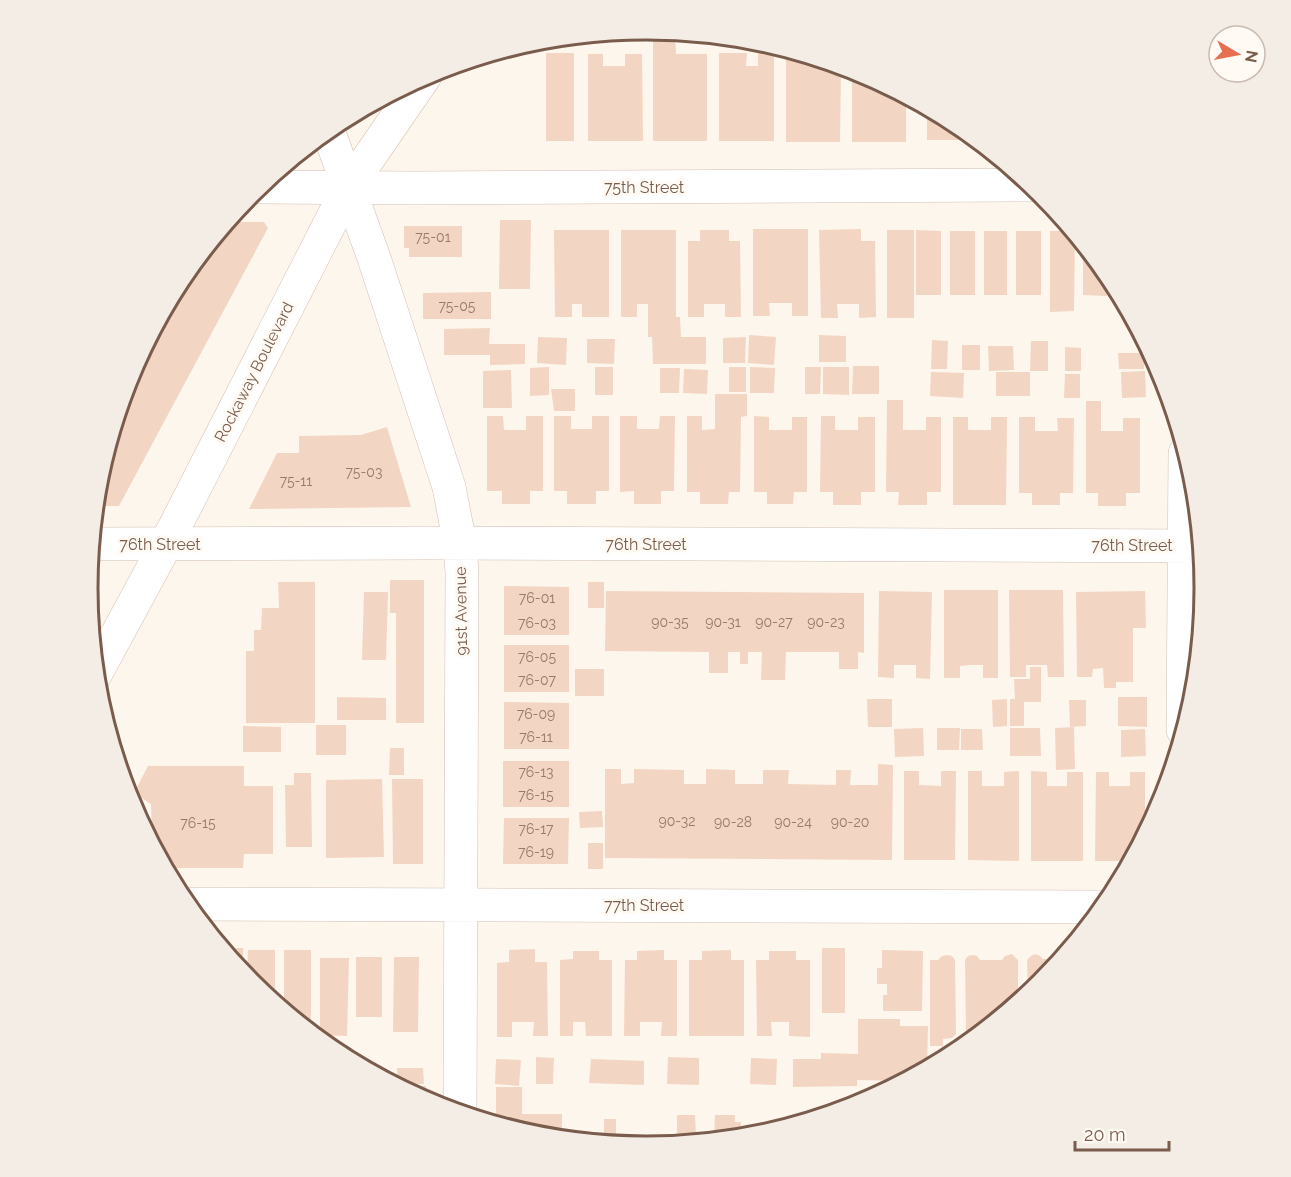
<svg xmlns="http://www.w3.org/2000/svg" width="1291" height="1177" font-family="Raleway,sans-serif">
<rect width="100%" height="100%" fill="#fdf6ec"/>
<path fill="#f3d5c3" d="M646 30V33H627V32Z
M653 31 675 33 676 54H707V141H653Z
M779 48 813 58V66H824V62L841 67 840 142H786V53H779Z
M546 53H574V141H546Z
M719 53H747L746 66H758V53H774V141H719Z
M588 54H603V66H625V54H642L643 141H588Z
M852 70 860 73 906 98V142H852Z
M927 109 956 124 975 140H927Z
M500 220H531L530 289H499Z
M228 222H264L268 228 119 506H95L98 479 130 374 181 278Z
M404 226H462V257H409V248H404Z
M753 229H808V316H792V303H769L770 316H753Z
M861 229V241H875L876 317 859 318V304H837L838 318H821L819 230Z
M554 230H609V317H582V304H572V317H555Z
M621 230H676V317H680L681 337H706V364H653L652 337H648V304H637V317H621Z
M700 230H729V241H740L741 317H725V304H704V317H688V241H700Z
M887 230H914V318H887Z
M916 230 941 231V295H916Z
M950 231H975V295H950Z
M984 231H1007V295H984Z
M1016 231H1041V295H1016Z
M1050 231H1071L1075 235 1074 311 1050 312Z
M1083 245 1107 275V296L1083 295Z
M1117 291 1126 307H1117Z
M491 292V319H423V293Z
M490 328 489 344H525V364L490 365V355H444V329Z
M749 335 776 337 774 365 748 363Z
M819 335 846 336V362H819Z
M538 337 567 338 566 365 537 363Z
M746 337 745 363H723V338Z
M587 339H615L614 364 587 363Z
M932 340 948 341 947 369H931Z
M1031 341H1048V371H1030Z
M962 345H980V370H962Z
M988 346H1013L1014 370 989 371Z
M1065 347 1081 348V371H1065Z
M1118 353H1144V369H1119Z
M853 366H879V394H852Z
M549 367V395L530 396V368Z
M595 367H613V395H595Z
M729 367H746V392H729Z
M750 367 775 368 774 393H750Z
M805 367H821L820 394H805Z
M823 367H849V395L823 394Z
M660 368H680L679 393H660Z
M684 369 708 370 707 394 683 393Z
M511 370 512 408H483V371Z
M1145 371 1146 397 1122 398 1121 372Z
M931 372 964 373 963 398 930 396Z
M996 372H1030V396H996Z
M1065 374H1080V398H1064Z
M551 389H575V411H554Z
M715 394H747V416L741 417 740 492H729L728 504H700V492H687V416H702V430L715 429Z
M887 400H903V430H926V417H941V492H927V505H898L899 492H886Z
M1086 401H1101V431H1123V418H1140V493H1126V506H1098V493H1086Z
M487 416H503L504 430H526V416H543V491H530V504H502V491H487Z
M554 416H571V429H592V416H609V491H596V504H567V491H554Z
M620 416H637V429H659L660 416H675L674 491H661V504H634V491L620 492Z
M754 416 769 417V430H792V417H807V492H794L793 504H767V492H754Z
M821 416H835V430H858V417H875V492H861V505H833V492H820Z
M953 417H968V430H991V417H1007L1006 505H953Z
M1019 417H1035V431H1058L1057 418H1074L1073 493H1060V505H1032V493H1019Z
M387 427 411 507 249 509 277 453H299V436L361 435Z
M390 580H424V723H396V613H390Z
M278 582H315V723H246V651H254V630H261L262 608H279Z
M588 582H604V608H588Z
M504 586 569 587V635H504Z
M944 590H998V678H983V665H971L960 666V678H944Z
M1009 590H1063L1064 677H1048L1047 665H1026V677H1010Z
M606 591 864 593V653L858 652V669H839V652H786L785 680H761L762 652H748V664H740V652H728V673H709V652L605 651Z
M879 591 932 592 930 679 916 678V665H894V678L878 677Z
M1145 591 1146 628H1133V682H1116V688H1104L1103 668 1093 669 1092 677H1077L1076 592Z
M364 592H388L386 660H362Z
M504 645H569V692H504Z
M1030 667H1041V702H1024V726H1010V699H1015L1014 679H1030Z
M575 669H604V696H575Z
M337 697 386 698V720H337Z
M1118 697H1147V727L1118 726Z
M867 699H892V727H868Z
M1007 699V726L993 727 992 700Z
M1069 700H1086V726L1070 727Z
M504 702 569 703V749H504Z
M316 725H346V755H316Z
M243 726 281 727V752H243Z
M1074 727 1075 769 1056 770 1055 728Z
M923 728 924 756 895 757 894 729Z
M937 728H960L959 750H937Z
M1010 728H1040L1041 756H1010Z
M961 729H982L983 750H961Z
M1145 729 1146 756 1121 757V730Z
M390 748H404V775H389Z
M503 761H569V807H503Z
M878 764 893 765 892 860 605 858V769H621V784L634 783V769L684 770V784H706V769L735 770V784H763V770H789L788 784 836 785V770H851L850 785H878Z
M148 766H244V786H273V854H244L243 868H165L152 843 151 804 134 793Z
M904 771H919V785L941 786V771H956L955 860H904Z
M968 771H982V786H1004V772L1019 771V861L968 860Z
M1031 771 1047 772V786H1067V772H1083V861H1031Z
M1096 772H1109V786H1130V772H1145V834L1130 861H1095Z
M294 773H311L312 847H286L285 785H294Z
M382 779 384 857 326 858V780Z
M392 779H423V864H393Z
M602 811 603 827 580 828 579 812Z
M504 818H569L568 864H503Z
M588 843H603V869H588Z
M221 948H243V974Z
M822 948H845V1013H822Z
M535 949V962H547L548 1036H533L534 1022H512V1037H497V963L509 962V950Z
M248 950H275V1003L247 980Z
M284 950H311V1033L284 1011Z
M664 950V960H677V1036H661L662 1022H640V1036H624L625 960H637V951Z
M731 950V960H744V1036H689V960H702V951Z
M882 950 923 951 922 1011H883V995H887V984H877V968H882Z
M573 951H599V960H612V1036H586L585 1022H573V1036H560V960L573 959Z
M769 951H796V960H810V1037L789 1036V1022H771L772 1036H757L756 960H769Z
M1012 954 1018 960V1001L974 1037H969L966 1034 965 960 968 956 973 955 977 956 980 960H1002L1005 956Z
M1035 954 1040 956 1043 959H1060L1040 984 1028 994 1027 960 1031 956Z
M947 955 952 956 955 960 956 1034 952 1038 943 1039V1046H930V960H938L942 956Z
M356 957H382V1017H356Z
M394 957H419L418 1032H393Z
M320 958H349L347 1036 320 1035Z
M858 1019H900V1026H928L927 1068 904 1081 857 1080V1086L793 1087V1059H821V1053L858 1054Z
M536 1057 554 1058 553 1084H536Z
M668 1057 699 1058V1085L667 1084Z
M751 1058 777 1059 776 1085 750 1084Z
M496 1059 521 1060 519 1086 495 1084Z
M591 1059 644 1061V1085L589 1083Z
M397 1068H423L424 1084H398Z
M397 1086H426V1101L415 1096Z
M496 1087H522V1114H562V1139L536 1136 496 1124Z
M677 1115H695L696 1137H705V1141L677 1144Z
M715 1115H735V1122H741V1138L714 1140Z
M604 1119H616V1137H633V1146L604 1143Z
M570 1136H598V1142L569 1139Z
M640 1137H670V1145L640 1147Z"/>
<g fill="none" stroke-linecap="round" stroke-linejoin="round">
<g stroke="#d1beb0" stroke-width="34">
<path id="minor" d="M328 130 374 258 449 487 460 544 462 573 460 1113
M259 187 414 188 1030 185
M91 544 428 543 1200 546
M1183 730 1185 453
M185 904 1104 907"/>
</g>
<g stroke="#d6c0b0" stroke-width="34">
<path id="secondary" d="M95 675 166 544 348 188 425 76"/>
</g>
<use href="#minor" stroke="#fff" stroke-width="33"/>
<use href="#secondary" stroke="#fff" stroke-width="33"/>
</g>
<g text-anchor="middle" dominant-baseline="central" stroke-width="6" stroke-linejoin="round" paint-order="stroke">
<g font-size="14" fill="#987a6a">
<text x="433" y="237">75-01</text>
<text x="457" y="306">75-05</text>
<text x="364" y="472">75-03</text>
<text x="296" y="481">75-11</text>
<text x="537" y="598">76-01</text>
<text x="670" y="622">90-35</text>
<text x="723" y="622">90-31</text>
<text x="774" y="622">90-27</text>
<text x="826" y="622">90-23</text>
<text x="537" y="623">76-03</text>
<text x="537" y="657">76-05</text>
<text x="537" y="680">76-07</text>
<text x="536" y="714">76-09</text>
<text x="536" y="737">76-11</text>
<text x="536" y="772">76-13</text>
<text x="536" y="795">76-15</text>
<text x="677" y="821">90-32</text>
<text x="733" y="822">90-28</text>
<text x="793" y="822">90-24</text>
<text x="850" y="822">90-20</text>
<text x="198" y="823">76-15</text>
<text x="536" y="829">76-17</text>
<text x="536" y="852">76-19</text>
</g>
<g font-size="16" fill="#7a5c4d" stroke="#fffaf3">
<text x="644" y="187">75th Street</text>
<text transform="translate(254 372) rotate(-63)">Rockaway Boulevard</text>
<text x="160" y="544">76th Street</text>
<text x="646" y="544">76th Street</text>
<text x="1132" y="545">76th Street</text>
<text transform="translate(461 611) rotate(-91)">91st Avenue</text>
<text x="644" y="905">77th Street</text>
</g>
</g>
<path d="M0 0H1291V1177H0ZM98 588a548 548 0 1 1 1096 0a548 548 0 1 1-1096 0Z" fill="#f4ede6" fill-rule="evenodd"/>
<path fill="none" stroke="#7a5c4d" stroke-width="3" d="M98 588a548 548 0 1 1 1096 0a548 548 0 1 1-1096 0Z"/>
<g transform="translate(1237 54) rotate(100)"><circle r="28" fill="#fffaf3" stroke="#cabbb1" stroke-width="1.5"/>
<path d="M0-4.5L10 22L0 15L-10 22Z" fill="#e76f51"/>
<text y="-9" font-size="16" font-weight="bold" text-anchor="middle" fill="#7a5c4d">N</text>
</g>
<path d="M1075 1141v9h94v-9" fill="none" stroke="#7a5c4d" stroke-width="3"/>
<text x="1084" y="1141" font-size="18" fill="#7a5c4d" stroke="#fffaf3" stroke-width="4.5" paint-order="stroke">20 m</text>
</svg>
